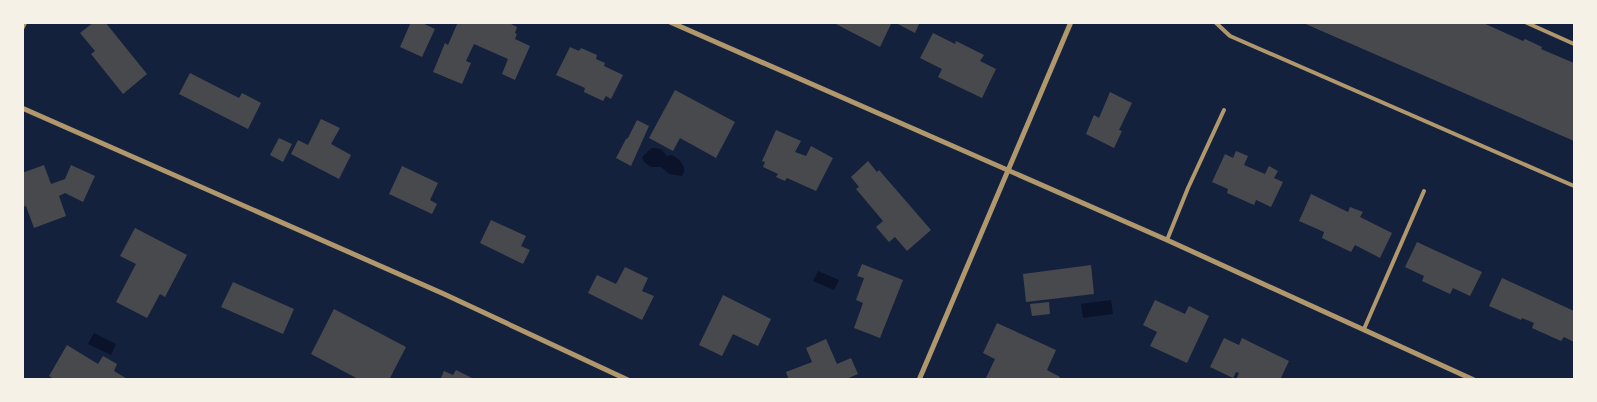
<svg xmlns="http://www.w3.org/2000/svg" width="1597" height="402" font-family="'PT Sans',sans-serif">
<rect width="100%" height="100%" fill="#14213d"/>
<path fill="#0b132b" d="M652 148 661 149 667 156 672 155C680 159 688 168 682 176L669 174 661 167H651L644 162 642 157Z
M818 271 839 280 834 290 813 281Z
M1111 300 1113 314 1083 318 1081 304Z
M94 333 116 344 111 355 88 344Z"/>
<path fill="#48494c" d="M94 22H105L147 74 123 94 91 54 95 51 80 33Z
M411 22H420L435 29 422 57 400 47Z
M458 22H507L517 27 515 33 517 34 515 39 530 46 515 80 502 74 508 59 474 44 466 61 471 63 462 84 433 72 445 43 448 45Z
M836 22H892L880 47 836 24Z
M894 22H920L915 33Z
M1301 22H1481L1523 41 1525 39 1542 47 1541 49 1574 63V141Z
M933 33 955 44 956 41 984 55 980 61 996 69 982 98 938 77 942 69 920 58Z
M570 47 579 51 581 48 597 55 596 59 605 63 604 66 623 75 611 99 606 96 603 101 584 92 585 88 556 75Z
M190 73 239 98 242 93 261 103 248 129 179 94Z
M675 90 735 122 716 158 680 138 673 151 649 138Z
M1110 92 1132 103 1119 130 1122 131 1114 148 1086 134 1094 115 1099 118Z
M321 119 340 128 331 144 351 155 339 179 291 154 298 140 308 145Z
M637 120 649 126 631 166 616 158 626 139 628 138Z
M776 130 801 141 795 152 806 156 811 146 833 158 816 191 787 178 785 181 776 177 778 174 763 167 765 162 762 161Z
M279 138 292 144 283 162 270 155Z
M1236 151 1248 156 1244 165 1265 174 1269 166 1278 171 1274 178 1283 182 1271 207 1256 200 1254 205 1227 193 1228 189 1212 182 1225 154 1233 158Z
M868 161 877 172 879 170 931 230 907 251 895 237 889 242 876 227 883 221 856 189 859 187 851 177Z
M44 165 51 184 65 179 71 165 95 176 83 202 65 193 59 196 66 216 34 228 26 206 22 207V173Z
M402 166 438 183 430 200 437 204 432 214 389 194Z
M1311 194 1348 212 1350 207 1363 212 1360 217 1392 233 1380 258 1355 245 1351 252 1322 238 1324 232 1299 221Z
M491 220 526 236 521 246 530 250 523 264 480 243Z
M135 228 187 255 165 297 160 294 147 318 116 302 136 264 120 256Z
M1417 242 1482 272 1470 296 1453 288 1450 294 1422 281 1424 276 1405 267Z
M862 264 903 280 880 338 854 328 863 303 856 300 864 278 857 276Z
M1091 265 1094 294 1026 302 1023 274Z
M625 267 648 278 642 291 654 296 642 320 588 293 597 275 616 284Z
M1502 278 1574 311V342L1564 337 1561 341 1532 328 1534 323 1522 318 1521 320 1489 306Z
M233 282 294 309 283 334 221 307Z
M723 295 771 319 758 346 733 334 722 356 699 345Z
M1155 300 1185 314 1189 306 1209 316 1187 363 1150 346 1157 332 1143 325Z
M1049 302 1050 314 1032 316 1030 304Z
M334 309 406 347 389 380H360L311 354Z
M997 323 1056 350 1047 370 1060 377 1058 380H985L995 359 983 353Z
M1224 338 1239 345 1242 338 1289 361 1280 380H1236L1239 373 1236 372 1233 378 1210 367Z
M826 339 837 364 851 358 858 374 844 380H789L786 372 812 362 806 348Z
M67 345 98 364 103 356 117 364 114 371 129 380H55L49 376Z
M456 370 476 380H440L444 371 453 375Z"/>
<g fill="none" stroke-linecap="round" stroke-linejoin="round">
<path stroke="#b1986c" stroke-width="4" d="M1215 22 1230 36 1574 186
M1525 22 1574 44
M1167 240 1188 188 1224 110
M1364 329 1424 191"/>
<path stroke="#b1986c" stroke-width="5" d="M670 22 1167 240 1474 380
M22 28 25 22
M22 108 444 294 628 380
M919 380 1071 22"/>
</g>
<rect width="1597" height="402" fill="none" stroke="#f6f1e7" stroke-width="48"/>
</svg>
